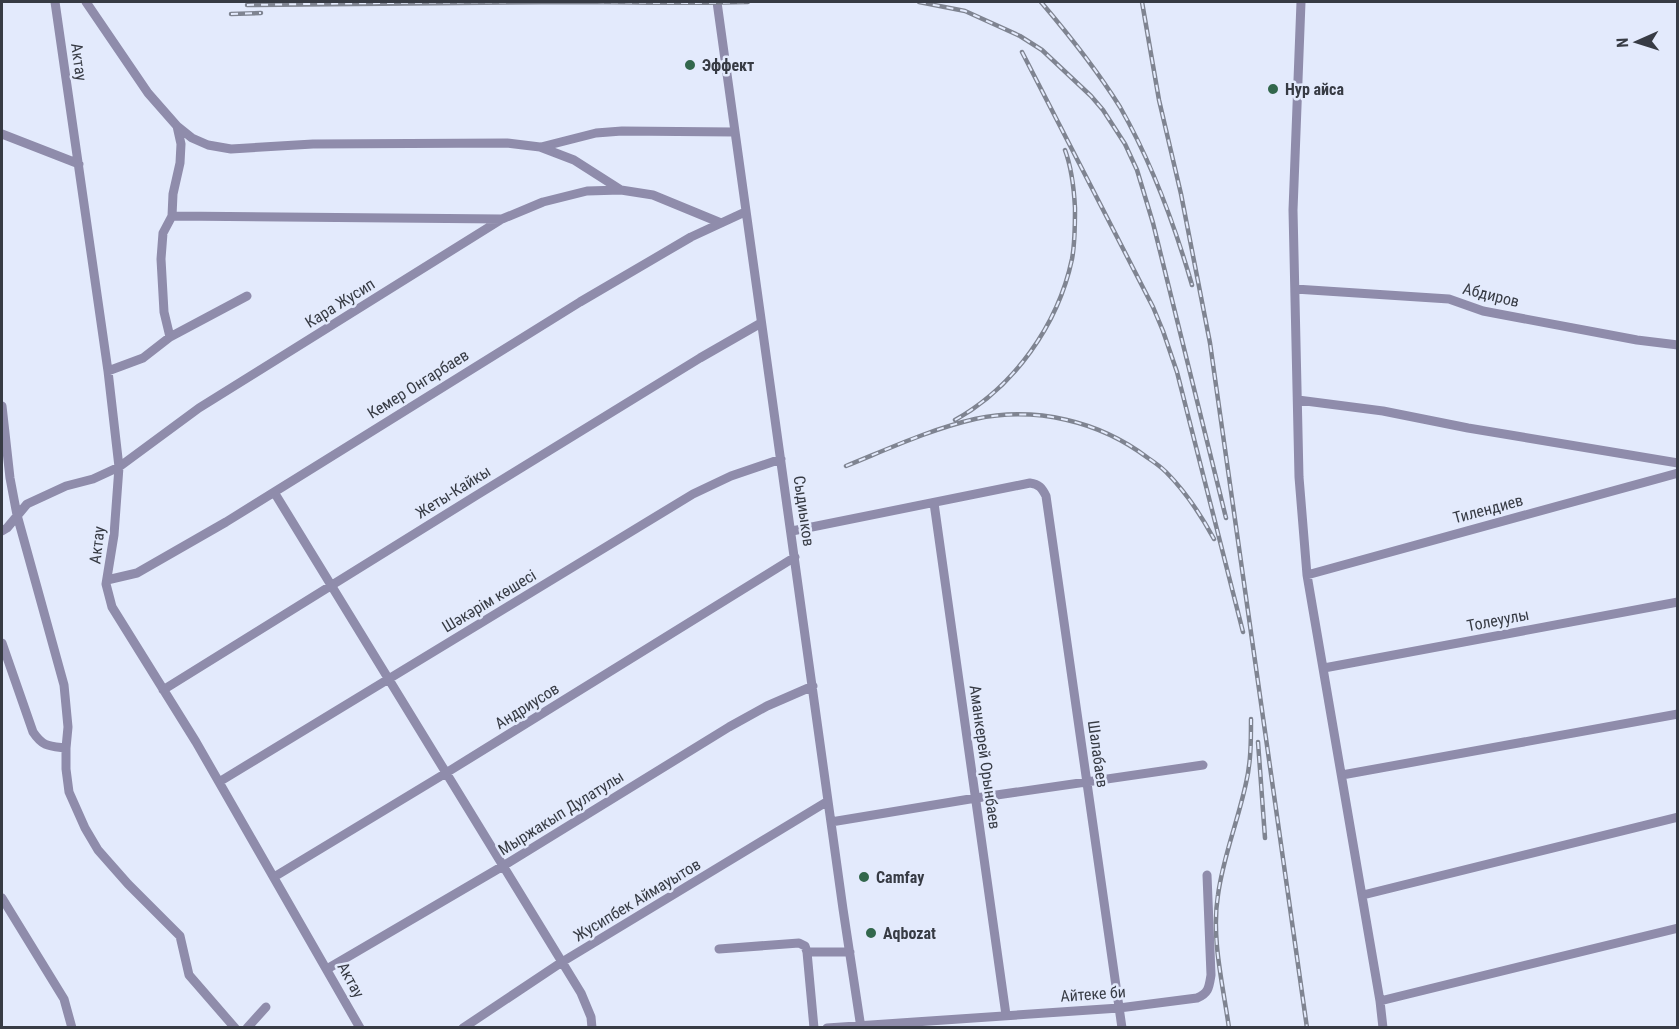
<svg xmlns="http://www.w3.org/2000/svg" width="1679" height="1029" font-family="'Roboto Condensed',sans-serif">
<rect width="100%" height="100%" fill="#e3eafc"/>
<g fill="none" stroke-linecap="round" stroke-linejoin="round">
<path stroke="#8f8cab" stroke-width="9" d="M55 2 108 371 119 467 114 535 106 584 112 607 196 742 360 1028
M86 2 148 93 177 126 181 144 180 163 173 194 172 216 163 233 161 259 164 312 170 337
M717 2 843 909 861 1028
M1301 2 1293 210 1299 477 1307 575 1380 1001 1383 1028
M177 126 192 138 208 145 231 149 313 144 507 143 540 147 574 160 621 190
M2 134 79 164
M541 147 596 133 622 131 734 132
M172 216 502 219
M1295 289 1449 299 1483 311 1637 340 1678 345
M108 371 143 358 170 337 247 296
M1298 400 1383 411 1468 428 1678 463
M2 406 10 478 17 515 64 685 68 727 66 748V769L69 792 85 828 98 850 128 884 180 936 189 975 235 1028
M274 492 581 993 591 1017 592 1028
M934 503 1006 1015
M2 531 7 528 27 504 66 486 93 479 119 467 199 408 502 219 543 202 587 191 621 190 653 195 721 223
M792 531 1030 483C1039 484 1042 488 1046 496L1122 1028
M1307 575 1678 473
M107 580 137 573 226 522 580 302 691 237 745 212
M2 643 33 732C43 747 49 746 66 748
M1324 668 1678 602
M163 690 477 495 700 358 761 323
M1342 775 1678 714
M219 782 693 494 731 476 781 459
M831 822 976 798 1203 765
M274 877 446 773 795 557
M1363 895 1678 817
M2 898 64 999 72 1028
M719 949 799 943 805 946 807 952 814 1028
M807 952H850
M327 969 503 866 729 727 767 706 813 686
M1380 1001 1678 928
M247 1028 266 1007
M463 1028 562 962 828 801
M827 1028 1119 1008 1197 998C1209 993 1209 987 1211 975L1207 875"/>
<g stroke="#7f8491" stroke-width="4.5">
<path id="rail" d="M919 2 965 11 1020 36 1042 50 1091 96 1103 110 1125 144 1137 170 1153 223 1226 518
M1041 2C1069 35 1097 70 1120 107 1152 163 1174 223 1192 285
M1142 2 1159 100 1181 194 1210 343 1307 1028
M247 5C357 3 466 2 575 2 633 2 691 4 748 2
M231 14 261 13
M1022 52 1153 307 1163 331 1177 372 1243 632
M955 420C1014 387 1058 325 1072 259 1075 243 1075 225 1075 208 1074 189 1072 169 1065 150
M846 466C888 449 931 429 975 419 1036 406 1099 421 1148 458 1154 462 1161 467 1166 472 1185 491 1201 515 1214 539
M1258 742 1265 838
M1229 1028C1223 985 1211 938 1218 895 1223 857 1238 821 1246 783 1251 762 1251 741 1251 719"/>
</g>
<use href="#rail" stroke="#e3eafc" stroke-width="2" stroke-dasharray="7" stroke-linecap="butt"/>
</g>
<g fill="#32674c" stroke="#e3eafc" stroke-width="2">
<circle cx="690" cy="65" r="6"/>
<circle cx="1273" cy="89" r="6"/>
<circle cx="864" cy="877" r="6"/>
<circle cx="871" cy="933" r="6"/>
</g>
<g text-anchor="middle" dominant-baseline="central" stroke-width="5" stroke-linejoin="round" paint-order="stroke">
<g font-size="16" fill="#373b44" stroke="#e3eafc">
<text transform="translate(79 62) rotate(82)">Актау</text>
<text transform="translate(1491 295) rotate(14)">Абдиров</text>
<text transform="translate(340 303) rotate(-32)">Кара Жусип</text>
<text transform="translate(418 384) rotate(-32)">Кемер Онгарбаев</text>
<text transform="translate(453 492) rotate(-32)">Жеты-Кайкы</text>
<text transform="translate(1488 509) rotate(-15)">Тилендиев</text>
<text transform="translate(804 511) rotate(82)">Сыдиыков</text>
<text transform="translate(97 545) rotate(-83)">Актау</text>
<text transform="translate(489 601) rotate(-31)">Шәкәрім көшесі</text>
<text transform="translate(1498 620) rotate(-11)">Толеуулы</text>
<text transform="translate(527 706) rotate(-32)">Андриусов</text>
<text transform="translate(1098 754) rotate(82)">Шалабаев</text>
<text transform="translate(985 757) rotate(82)">Аманкерей Орынбаев</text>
<text transform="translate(561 813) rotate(-32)">Мыржакып Дулатулы</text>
<text transform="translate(637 900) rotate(-31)">Жусипбек Аймауытов</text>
<text transform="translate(351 980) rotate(61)">Актау</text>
<text transform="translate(1093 994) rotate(-4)">Айтеке би</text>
</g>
<g font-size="16" font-weight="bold" fill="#373b44" stroke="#e3eafc" text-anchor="start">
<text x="702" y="65">Эффект</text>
<text x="1285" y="89">Нур айса</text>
<text x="876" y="877">Camfay</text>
<text x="883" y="933">Aqbozat</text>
</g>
</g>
<rect width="1679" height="1029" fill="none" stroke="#373b44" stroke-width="6"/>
<g transform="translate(1637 42) rotate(267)" stroke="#e3eafc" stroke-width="4.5" paint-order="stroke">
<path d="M0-4.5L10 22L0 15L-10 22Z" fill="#373b44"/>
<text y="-9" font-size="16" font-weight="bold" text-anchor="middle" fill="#373b44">N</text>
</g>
</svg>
